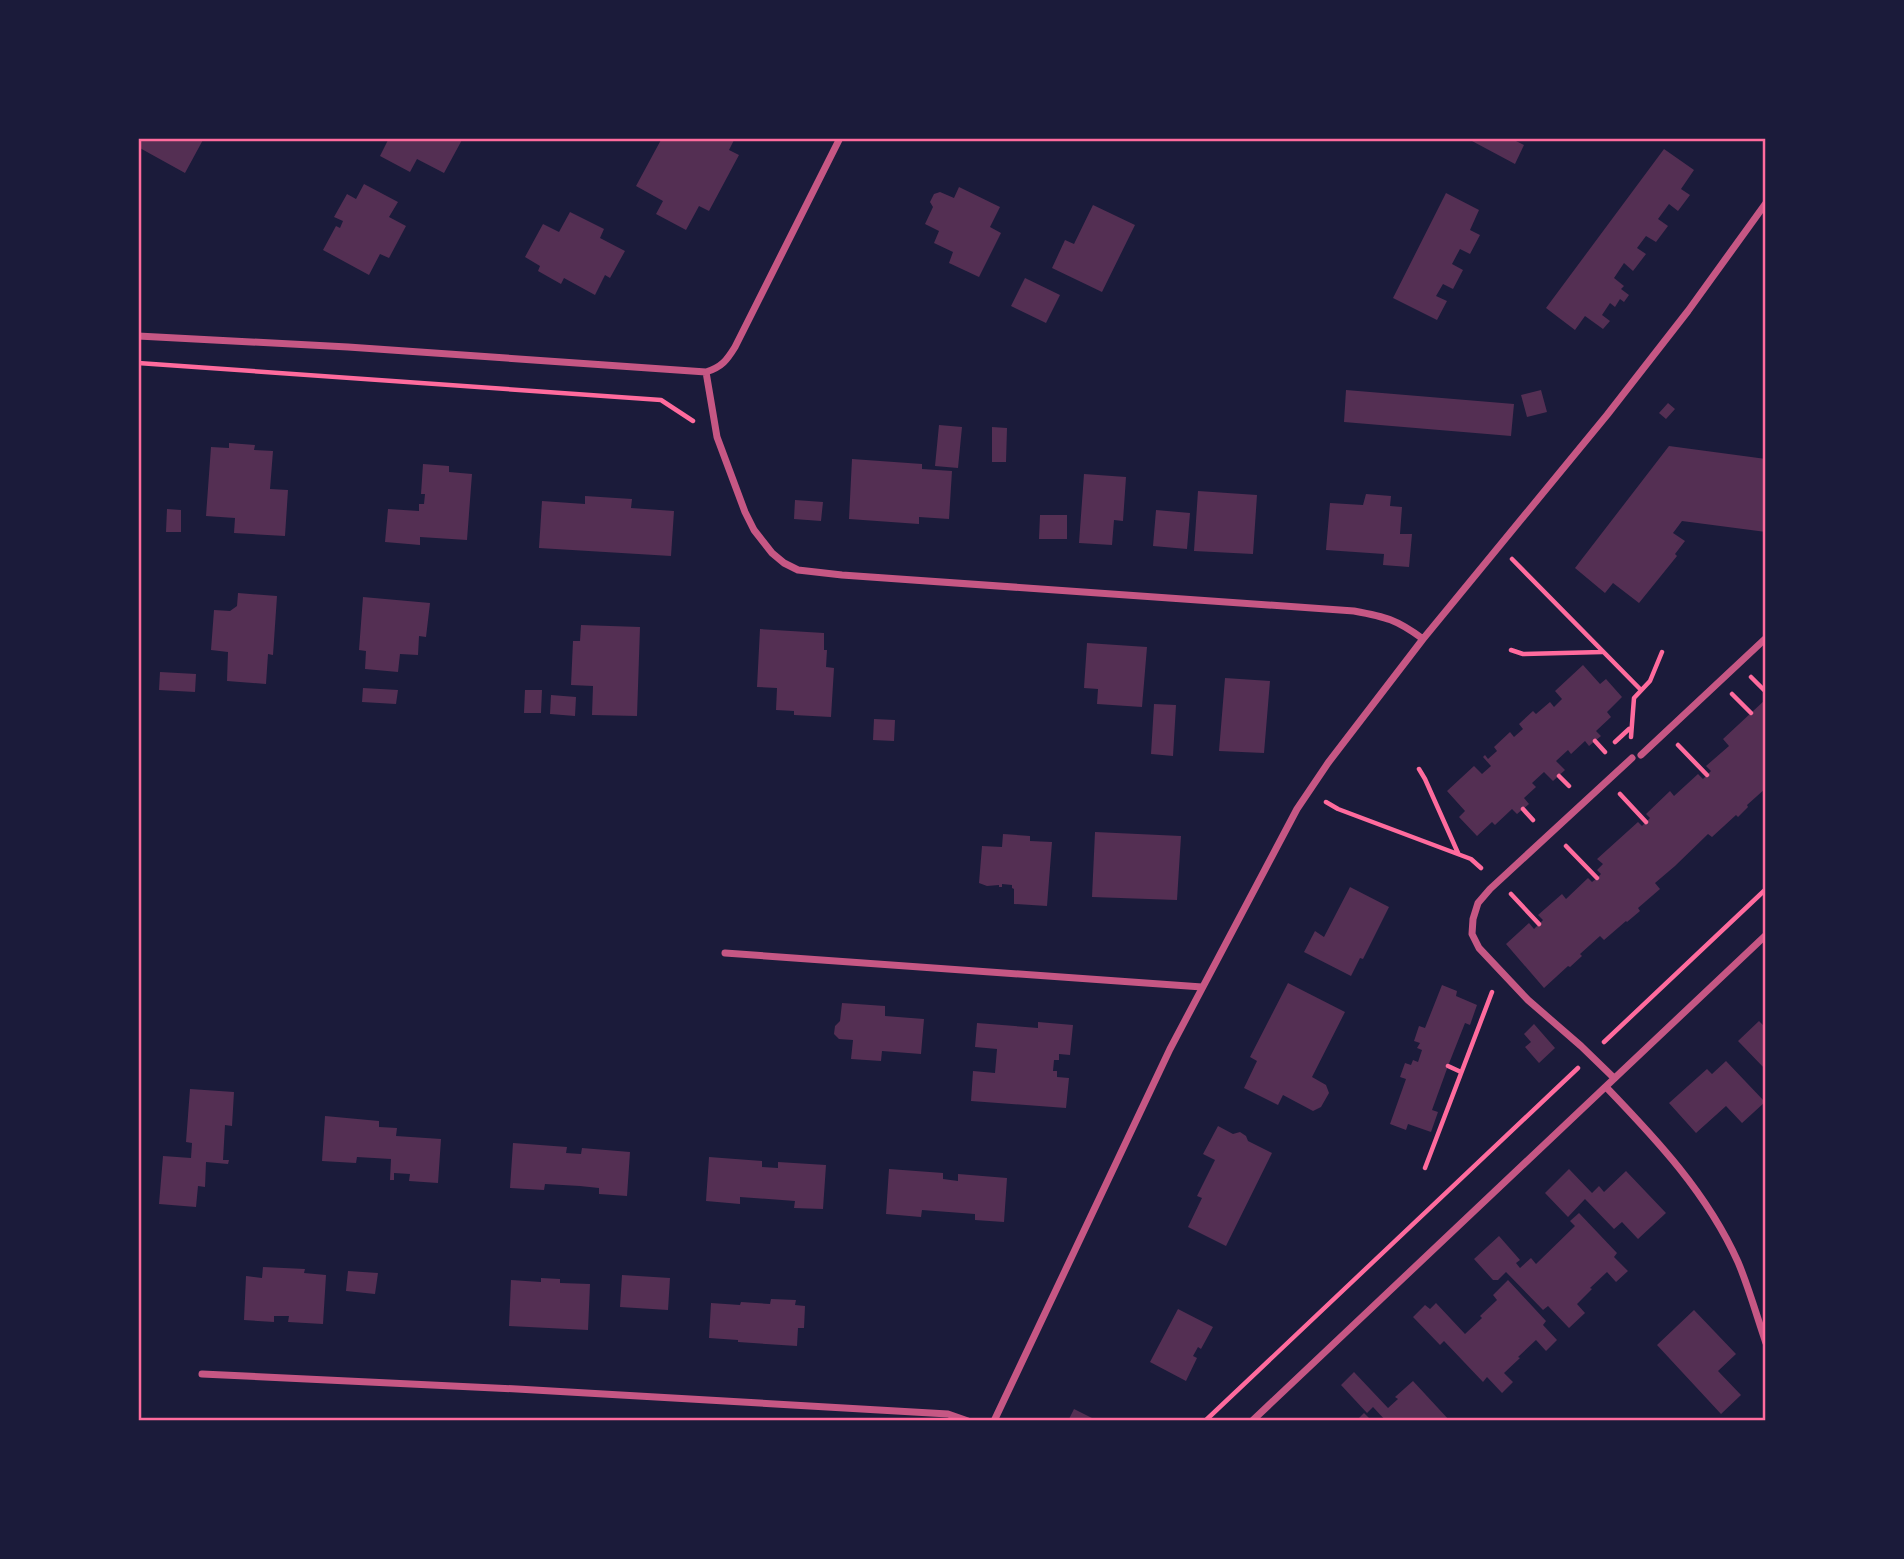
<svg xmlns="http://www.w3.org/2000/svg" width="1904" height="1559" font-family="Quicksand,sans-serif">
<rect width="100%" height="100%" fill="#1b1b3a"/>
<path fill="#542f53" d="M138 138H204L185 173 138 147Z
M389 138H463L444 173 417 159 410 172 380 156Z
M662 138H735L729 150 739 155 709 211 699 206 686 230 656 214 663 201 636 186Z
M1473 138H1515L1514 140 1524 145 1515 164 1472 141Z
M1664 149 1694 170 1681 189 1690 195 1678 211 1669 204 1658 219 1668 226 1656 242 1646 236 1637 248 1646 254 1633 271 1624 263 1614 278 1624 286 1621 289 1629 295 1624 302 1620 299 1615 307 1610 303 1602 315 1610 321 1603 329 1585 316 1575 330 1546 308Z
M364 184 398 202 389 217 406 226 389 258 380 254 369 275 323 250 336 226 340 228 343 221 334 217 347 194 356 199Z
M959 187 1000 207 990 227 1001 233 979 277 949 263 953 252 934 243 939 231 925 224 933 207 930 202 934 194 940 192 954 198Z
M1446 193 1479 210 1470 230 1480 235 1470 254 1460 249 1452 264 1463 270 1453 289 1443 284 1436 296 1447 301 1437 320 1393 298Z
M1093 205 1135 225 1102 292 1052 268 1065 240 1074 244Z
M570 212 604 229 600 238 625 251 610 278 605 275 595 295 564 278 561 284 538 271 540 266 525 257 543 224 559 232Z
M1025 278 1060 295 1046 323 1011 306Z
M1346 390 1514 404 1511 436 1344 422Z
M1541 390 1547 412 1527 417 1521 395Z
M1668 403 1675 409 1666 419 1659 413Z
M939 425 962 427 958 468 935 466Z
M992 427 1007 428 1006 462H992Z
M229 443 255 445 254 450 273 451 270 489 288 490 285 536 234 533 235 518 206 516 211 447 229 448Z
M1669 446 1766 459V532L1682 521 1673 533 1685 541 1675 554 1677 556 1639 603 1613 583 1605 593 1575 568Z
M852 459 922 464V469L952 471 949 519 919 517V524L849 519Z
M423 464 449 466V472L472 474 467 540 420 537V545L385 542 388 509 419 511V504H424L425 494H421Z
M1084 474 1126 477 1123 521 1114 520 1112 545 1079 543Z
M1198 491 1257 495 1253 554 1194 551Z
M1366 494 1391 496 1390 506 1402 507 1400 534H1412L1409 567 1383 565 1384 554 1326 550 1330 503 1363 505Z
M585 496 632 499 631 508 674 511 671 556 539 548 542 501 585 504Z
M795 500 823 502 821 521 794 519Z
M167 509 181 510V532H166Z
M1156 510 1190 513 1187 549 1153 546Z
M1040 515H1067V539H1039Z
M238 593 277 596 273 655 268 654 266 684 227 681 228 652 211 650 214 610 230 611 237 606Z
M363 597 430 603 426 637 419 636 418 655 400 654 398 672 365 669 366 651 359 650Z
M581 625 640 627 637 716 592 715 593 686 571 685 573 641H580Z
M760 629 824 633V650H827L826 667 834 668 831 717 794 715V711L776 710 777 688 757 687Z
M1087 643 1147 647 1142 707 1097 704 1098 689 1084 688Z
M1583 665 1600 684 1606 679 1622 697 1607 712 1611 717 1596 731 1601 736 1589 746 1585 741 1571 754 1568 750 1556 761 1565 770 1553 781 1544 772 1532 783 1536 787 1524 798 1529 804 1517 814 1512 809 1495 825 1492 822 1477 836 1459 817 1465 811 1447 791 1474 766 1482 774 1491 766 1483 757 1485 755 1488 759 1497 751 1494 747 1510 732 1514 737 1523 729 1519 724 1533 711 1536 714 1550 702 1554 707 1562 699 1555 691Z
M160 672 196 674 195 692 159 690Z
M1225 678 1270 681 1264 753 1219 751Z
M363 688 398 690 396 704 362 702Z
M525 690H542L541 713H524Z
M551 695 576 697 575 716 550 714Z
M1766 699V788L1747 805 1748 807 1738 817 1736 815 1712 837 1708 834 1675 866 1655 883 1660 889 1638 908 1640 911 1627 922 1626 921 1604 940 1600 936 1580 954 1582 956 1570 967 1568 966 1544 988 1506 944 1529 923 1534 929 1543 920 1538 915 1562 894 1566 899 1588 878 1592 882 1597 878 1601 874 1597 870 1603 864 1597 859 1638 822 1642 826 1650 818 1646 814 1670 791 1674 796 1698 774 1703 779 1711 771 1706 766 1729 746 1723 739Z
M1154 704 1176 705 1173 756 1151 754Z
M874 719 895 720 894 741 873 740Z
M1095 832 1181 836 1177 900 1092 897Z
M1003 834 1030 836V841L1052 842 1047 906 1014 904V889L1012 888V885L1002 884V887H999V885L987 886 979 883 982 846 1002 847Z
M1350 887 1389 907 1363 959 1360 958 1351 976 1304 952 1315 931 1324 937Z
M1288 983 1345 1012 1312 1077 1326 1085 1329 1093 1321 1107 1313 1111 1283 1095 1278 1105 1244 1088 1257 1061 1250 1057Z
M1442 985 1457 991 1456 996 1477 1005 1470 1025 1465 1023 1448 1066 1432 1110 1438 1112 1431 1132 1408 1124 1406 1130 1390 1124 1406 1079 1400 1077 1405 1063 1411 1065 1413 1060 1418 1062 1422 1050 1417 1048 1420 1043 1414 1041 1419 1026 1425 1028Z
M842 1003 885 1006V1016L924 1019 921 1054 882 1051 881 1061 851 1059 853 1040 839 1039 834 1034 835 1026 840 1021Z
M1759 1021 1764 1026 1766 1025V1070L1738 1041Z
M1038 1022 1073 1025 1070 1055 1059 1054V1060H1054L1053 1071H1057V1077L1069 1078 1066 1108 971 1101 973 1071 995 1073 997 1049 975 1047 977 1023 1038 1028Z
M1534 1024 1555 1048 1539 1063 1525 1047 1531 1042 1524 1034Z
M1726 1061 1765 1102 1742 1123 1726 1106 1696 1133 1669 1103 1707 1069 1712 1074Z
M190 1089 234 1092 232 1126 225 1125 223 1160H229L228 1164 206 1162 205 1187 198 1186 196 1207 159 1204 163 1156 191 1158 192 1143 186 1142Z
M325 1116 379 1121V1127L397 1128 396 1136 441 1139 438 1183 409 1181 410 1174 394 1173V1180H390L391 1159 357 1157 356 1163 322 1161Z
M1218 1126 1233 1134 1240 1132 1246 1136 1248 1141 1272 1153 1226 1246 1188 1227 1202 1198 1197 1196 1215 1160 1203 1154Z
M513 1143 567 1147 566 1153 581 1154 582 1148 630 1152 627 1196 599 1194V1188L580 1186 545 1184 544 1190 510 1188Z
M709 1157 762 1161V1167L778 1168V1162L826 1165 823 1209 794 1208 795 1201 740 1197V1204L706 1201Z
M889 1169 943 1173V1179L958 1181V1174L1007 1178 1004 1222 975 1220V1214L922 1210 921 1217 886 1214Z
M1569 1169 1592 1193 1599 1186 1604 1192 1626 1171 1666 1213 1638 1239 1622 1222 1614 1229 1585 1199 1568 1217 1545 1193Z
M1579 1213 1617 1253 1614 1257 1628 1271 1616 1282 1607 1272 1590 1288 1592 1289 1577 1304 1585 1313 1569 1328 1548 1306 1543 1310 1506 1272 1498 1280H1493L1474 1259 1499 1236 1520 1260 1516 1263 1520 1268 1531 1258 1536 1264 1575 1226 1570 1221Z
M263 1267 305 1269 304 1273 326 1275 323 1324 288 1322 289 1316H274V1322L244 1320 246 1276 262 1278Z
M348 1271 378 1273 375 1294 346 1291Z
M622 1275 670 1278 668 1310 620 1307Z
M541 1278 560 1279V1283L590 1284 588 1330 509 1326 511 1280 541 1282Z
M1508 1280 1546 1321 1543 1325 1557 1340 1546 1351 1536 1340 1518 1357 1520 1358 1504 1373 1513 1382 1502 1393 1487 1377 1483 1382 1444 1341 1440 1345 1413 1317 1425 1305 1430 1309 1436 1303 1465 1334 1482 1318 1480 1316 1497 1300 1493 1295Z
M771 1299 796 1300 795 1305 805 1306 804 1328H798L797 1346 738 1342V1340L709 1338 711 1303 740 1305 741 1302 770 1304Z
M1178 1309 1213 1327 1201 1349 1198 1347 1193 1356 1197 1358 1186 1381 1150 1362Z
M1694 1310 1736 1354 1718 1371 1741 1395 1721 1414 1657 1345Z
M1354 1372 1388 1408 1398 1399 1395 1397 1413 1381 1450 1421H1386L1373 1407 1367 1413 1341 1385Z
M1074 1409 1098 1421H1068Z
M1364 1413 1372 1421H1356Z"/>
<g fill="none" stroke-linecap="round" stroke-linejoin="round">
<path stroke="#ff6b9d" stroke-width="4.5" d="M138 363 661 400 693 421
M1512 559 1641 690
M1511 650 1523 654 1602 652
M1751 677 1766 692
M1732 694 1751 713
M1631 737 1634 698 1650 681 1662 652
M1595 741 1605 752
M1615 742 1629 729
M1678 745 1707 775
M1419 769 1425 779 1458 853
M1559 776 1569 786
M1620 794 1646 822
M1326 802 1338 809 1471 859 1481 868
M1523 809 1533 820
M1566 846 1597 878
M1511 894 1539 924
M1604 1042 1766 889
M1448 1066 1461 1072
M1425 1168 1492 992
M1205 1421 1578 1068"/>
<path stroke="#c65784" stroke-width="7" d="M138 336 348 347 706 372C722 367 727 360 735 347L840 138
M706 372 717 437 745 512 754 530 772 553 784 563 798 570 842 575 1354 611C1386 617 1396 619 1423 639
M1641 755 1766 638
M725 953 1202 987
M1614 1078 1581 1046 1528 1000 1479 948 1472 934 1473 919 1478 903 1490 889 1632 758
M1606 1087C1657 1140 1707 1193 1738 1262 1749 1288 1757 1317 1766 1343
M202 1374 517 1389 948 1414 968 1421
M994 1421 1170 1049 1297 809 1328 763 1423 639 1607 415 1688 311 1766 203
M1252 1421 1766 935"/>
</g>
<rect width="1904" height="1559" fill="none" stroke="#1b1b3a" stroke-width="280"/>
<rect x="140" y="140" width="1624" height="1279" fill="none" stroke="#ff6b9d" stroke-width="2.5"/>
</svg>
